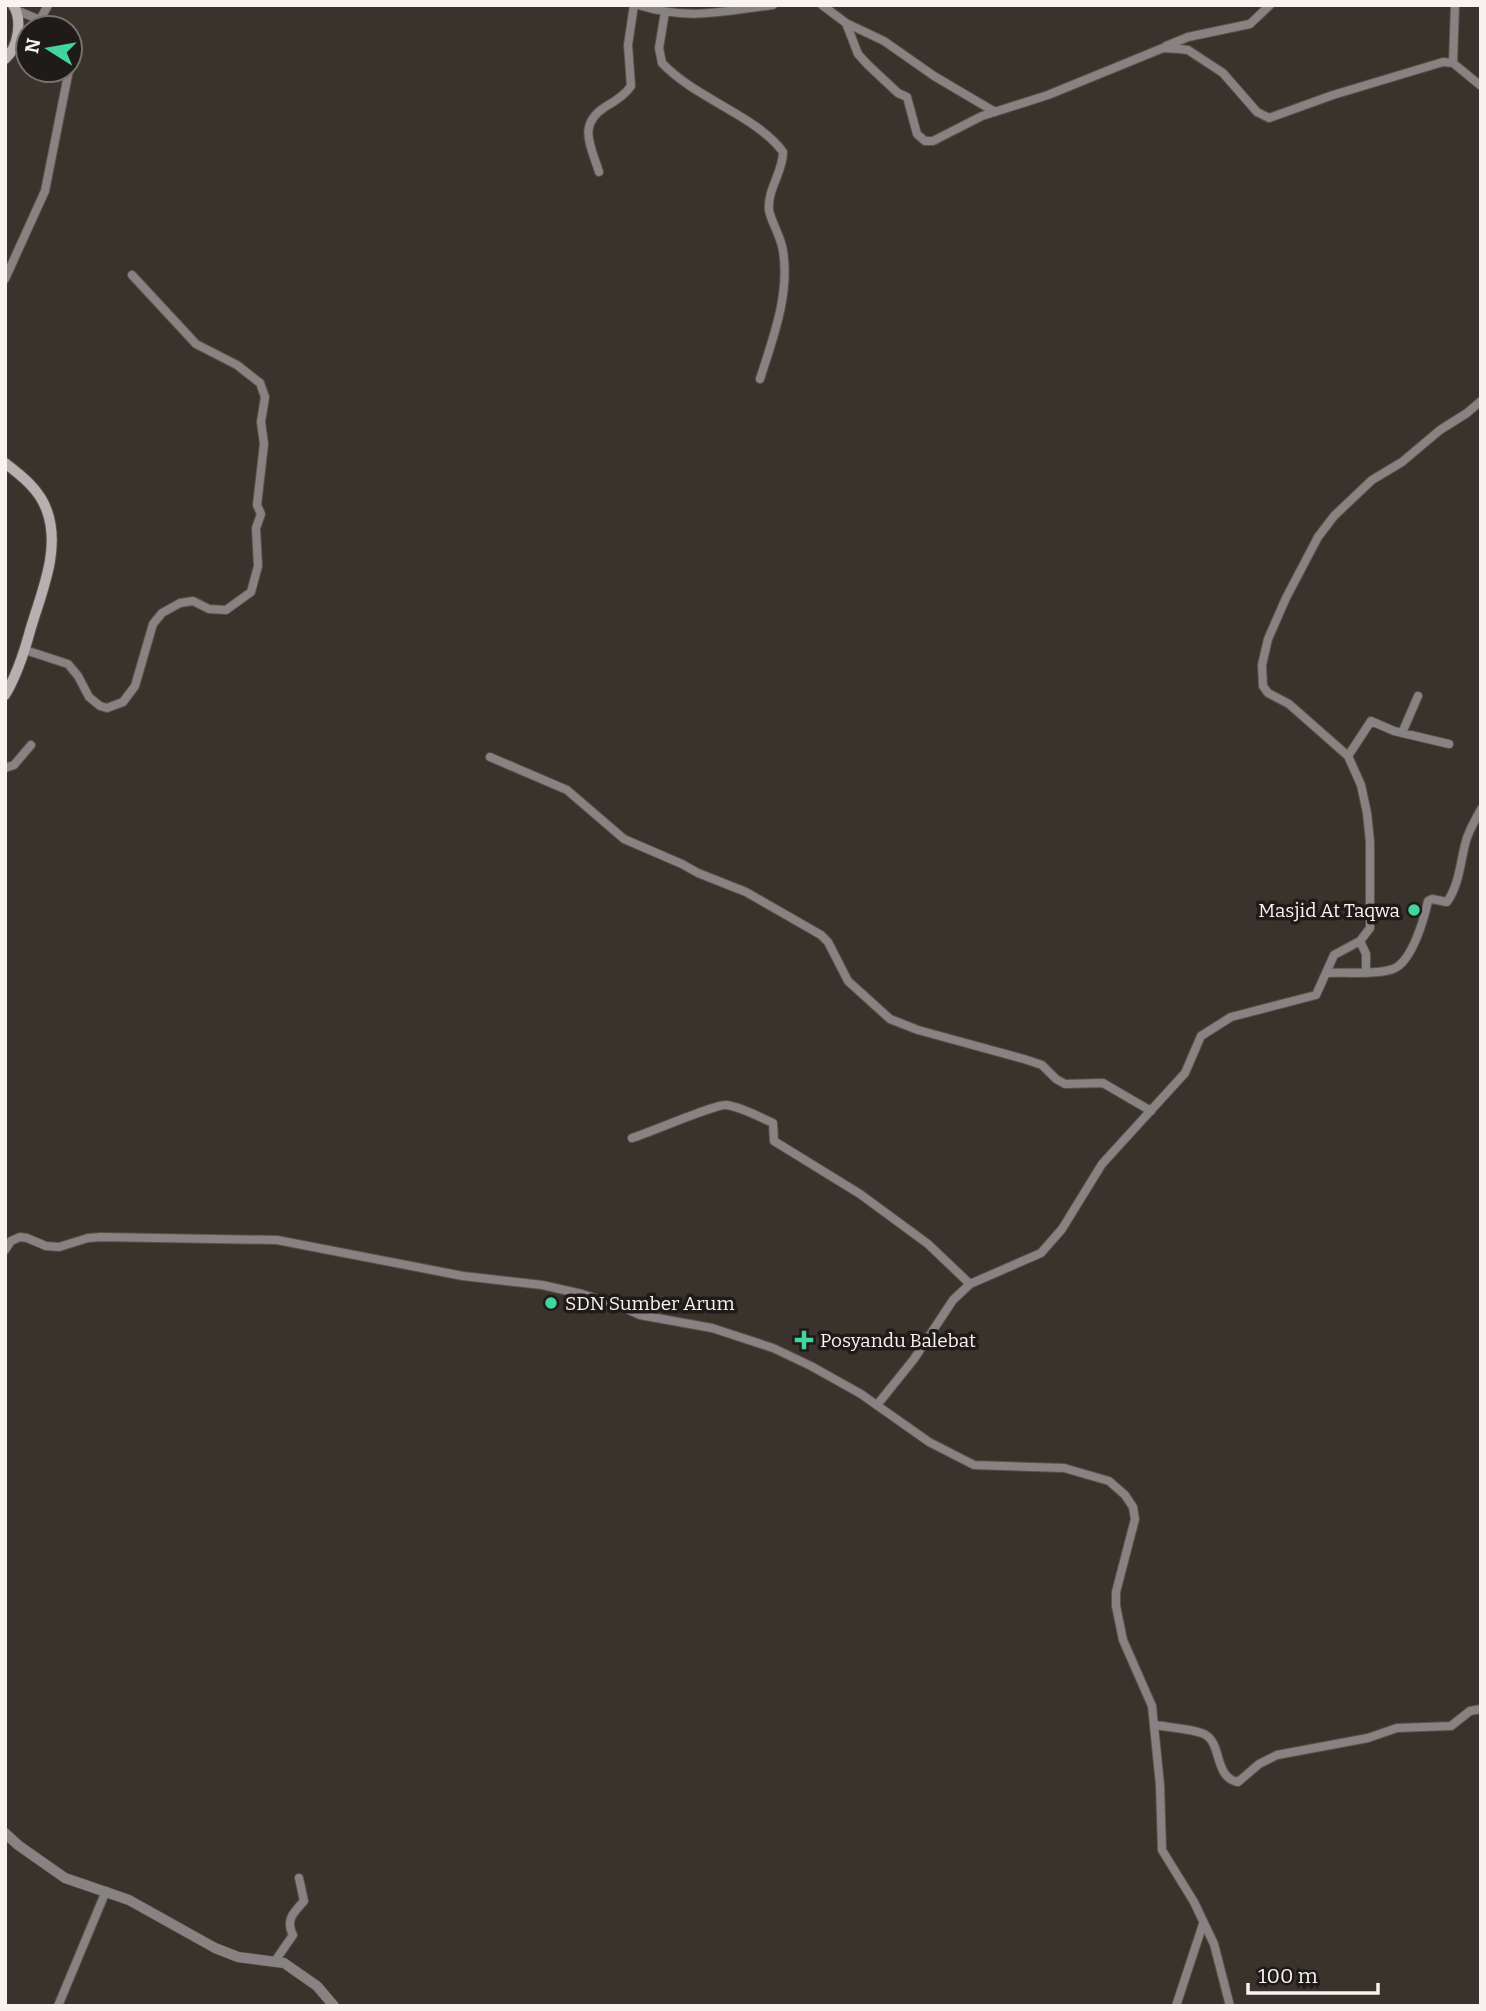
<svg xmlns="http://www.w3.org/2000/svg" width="1486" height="2011" font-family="Bitter,serif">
<rect width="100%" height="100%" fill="#3a332c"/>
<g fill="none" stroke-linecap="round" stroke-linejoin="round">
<g stroke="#58524b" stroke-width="10">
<path id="minor" d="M638 5C690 21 722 11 773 5
M822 5 846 23 858 54 868 65 898 93 907 97 917 134 925 141H933L982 116 1048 95 1163 48 1180 49 1188 50 1223 73 1257 112 1269 118 1333 95 1443 62 1453 63 1481 86
M16 10 40 20 48 5
M665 12 659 48 662 63C696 99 757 116 783 152 783 172 767 190 769 210 771 222 781 236 783 251 790 294 773 338 760 379
M846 23 884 41 934 76 995 112
M1166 46 1188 37 1250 24 1270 5
M1453 63 1455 5
M599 172C591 146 577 125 605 107 614 102 625 95 631 86L628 45 634 5
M5 279 45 191 69 70
M25 650 68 664 78 676 89 697 100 706 107 708 123 702 135 686 153 624 162 613 180 603 193 601 209 609 226 610 251 592 258 566 256 528 261 514 257 505 264 444 261 422 265 397 260 383 237 365 196 344 132 275
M1402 733 1418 696
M1348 756 1371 721 1394 731 1449 744
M490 757 567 790 624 839 682 864 698 873 746 892 821 935 828 942 848 981 890 1019 918 1030 1024 1059 1042 1065 1056 1079 1065 1084 1103 1083 1151 1111
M5 768 14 765 31 745
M1360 941 1366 954V971
M1326 973C1344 972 1377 975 1393 969 1412 962 1424 919 1428 901L1432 899 1447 902C1460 883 1460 862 1466 841 1469 830 1476 819 1481 809
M632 1138C649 1133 715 1104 726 1105 742 1107 759 1117 773 1123L774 1141 860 1194 928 1244 970 1284
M5 1250 11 1241 20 1237 27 1238 46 1246 59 1247 88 1238 101 1237 277 1240 463 1276 542 1285 582 1294 618 1305 640 1315 712 1328 773 1348 811 1366 861 1394 929 1442 974 1465 1064 1468 1109 1481 1125 1495 1133 1507 1135 1519 1116 1592V1606L1123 1640 1152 1706 1160 1785 1162 1850 1194 1902 1214 1944 1230 2006
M877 1405 914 1359 953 1300 970 1284 1041 1253 1062 1229 1102 1164 1185 1073 1201 1036 1231 1017 1316 995 1334 955 1360 941 1370 928V842L1367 813 1361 785 1348 756 1289 704 1268 693 1263 686 1262 665 1268 639 1286 598 1318 537 1334 516 1372 480 1402 462 1440 430 1467 413 1481 401
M1155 1725C1167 1727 1194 1729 1204 1734 1223 1743 1213 1777 1238 1782L1259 1764 1277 1755 1368 1738 1397 1728 1451 1726 1470 1711 1481 1709
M275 1961 293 1935C285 1920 294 1912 304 1901L299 1878
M58 2006 106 1891
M1176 2006 1203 1924"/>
</g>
<g stroke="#58524b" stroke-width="11">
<path id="tertiary" d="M5 1833 18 1845 65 1878 129 1900 215 1948 238 1957 284 1963 317 1986 334 2006"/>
</g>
<g stroke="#58524b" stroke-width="12">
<path id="secondary" d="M5 59C18 48 23 20 13 5
M5 463C22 476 40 490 47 511 61 550 41 593 30 631 24 653 17 675 5 695"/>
</g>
<use href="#minor" stroke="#888383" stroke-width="8"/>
<use href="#tertiary" stroke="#888383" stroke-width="10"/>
<use href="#secondary" stroke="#b8afb0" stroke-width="10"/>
</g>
<g fill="#42d4a1" stroke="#1f1b18" stroke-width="2.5">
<circle cx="1414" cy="910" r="7"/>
<circle cx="551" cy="1303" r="7"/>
<path d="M800.5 1329.5h7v7h7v7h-7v7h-7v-7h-7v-7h7z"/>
</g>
<g text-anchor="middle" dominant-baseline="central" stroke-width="7" stroke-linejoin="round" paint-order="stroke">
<g font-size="19" fill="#f8f3ef" stroke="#1f1b18" text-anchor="start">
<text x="1400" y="910" text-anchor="end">Masjid At Taqwa</text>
<text x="565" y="1303">SDN Sumber Arum</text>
<text x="820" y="1340">Posyandu Balebat</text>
</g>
</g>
<rect width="1486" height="2011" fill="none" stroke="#f8f3ef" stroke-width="14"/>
<g transform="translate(49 49) rotate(281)"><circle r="33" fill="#1f1b18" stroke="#76716e" stroke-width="2"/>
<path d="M0-5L12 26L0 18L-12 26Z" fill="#42d4a1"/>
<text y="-10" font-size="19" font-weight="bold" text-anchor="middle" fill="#f8f3ef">N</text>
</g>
<path d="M1248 1983v10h130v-10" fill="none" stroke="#f8f3ef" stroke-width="3.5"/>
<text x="1258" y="1983" font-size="21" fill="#f8f3ef" stroke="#1f1b18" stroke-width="5" paint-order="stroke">100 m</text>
</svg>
